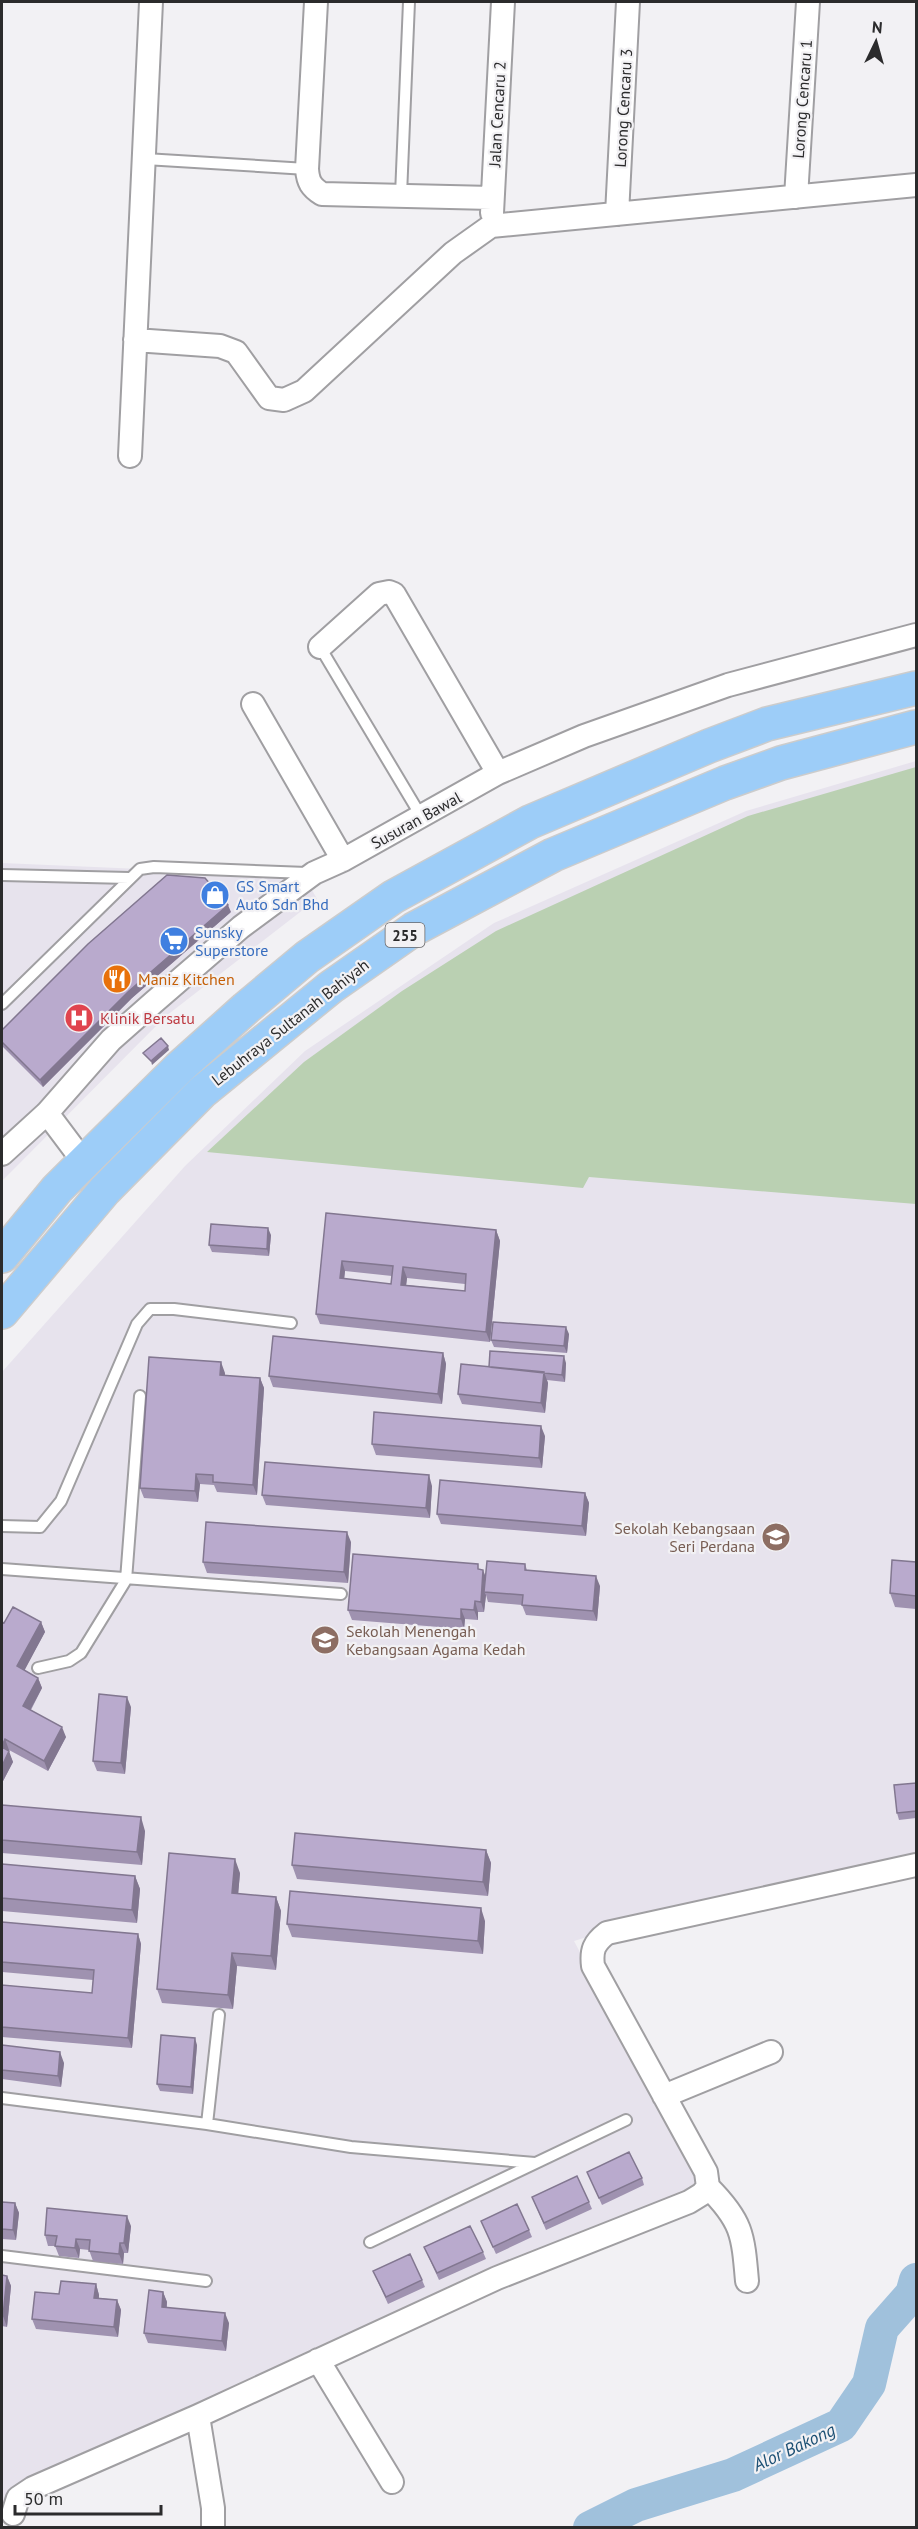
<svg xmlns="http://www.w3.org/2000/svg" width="918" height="2529" font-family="'PT Sans',sans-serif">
<rect width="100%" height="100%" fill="#f2f1f4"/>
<path fill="#e7e3ed" d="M916 761V1864L680 1908 574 1941 705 2187 2 2510V1372L185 1166 305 1051 494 923 746 811Z
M2 863 304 876 317 899 166 1016 2 1181Z"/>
<path fill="#bad0b2" d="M916 767V1204L589 1177 583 1188 207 1152 304 1062 402 991 496 931 748 816Z"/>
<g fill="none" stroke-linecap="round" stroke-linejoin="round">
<path stroke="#a0c1dc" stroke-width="34" d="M590 2528 636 2505 733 2475 841 2425 869 2384 882 2328 912 2294 916 2280"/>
<g stroke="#a09fa2" stroke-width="14">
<path id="service" d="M145 159 307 169
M401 195 409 2
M320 647 421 816
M2 875 129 878
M2 1004 140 869 154 867 307 873
M2 1526 40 1527 61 1501 137 1324 150 1309H174L291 1323
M2 1569 341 1594
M38 1668 69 1661 81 1653 126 1580 140 1396
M2 2098 207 2124 351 2147 535 2163
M207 2124 219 2015
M370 2242 626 2120
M2 2256 206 2281"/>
</g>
<g stroke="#a09fa2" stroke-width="26">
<path id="minor" d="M316 2 307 169C308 182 311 187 322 194L492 198
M796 197 808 2
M492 213 503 2
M617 214 628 2
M135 340 220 346 236 352 269 398 284 400 304 391 453 253 491 226 916 185
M130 456 151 2
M320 647 379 594 389 592 394 594 498 773
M253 704 343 860
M47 1113 83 1161
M2 1154 47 1113 111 1040 154 1002 241 927 314 873 343 860 498 773 584 736 728 685 916 635
M664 2096 771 2052
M708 2187C742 2221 743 2234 747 2281
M318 2360 392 2482
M198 2416 213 2508V2528
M13 2514 18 2498 33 2488 198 2416 497 2278 689 2202 702 2194 708 2187 706 2172 593 1966C591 1950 594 1943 607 1933L916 1865"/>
</g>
<g stroke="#ccc" stroke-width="36">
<path id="primary" d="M2 1256 57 1189 179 1068 246 1008 307 957 393 897 530 822 709 746 767 724 916 688
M2 1312 105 1190 202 1092 331 987 414 929 553 855 725 783 781 763 916 727"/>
</g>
<use href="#service" stroke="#fff" stroke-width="10"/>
<use href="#minor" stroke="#fff" stroke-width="22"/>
<use href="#primary" stroke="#9dcdf8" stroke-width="33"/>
</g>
<path fill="#9f92b0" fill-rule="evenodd" d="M231 912 132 998 43 1087 2 1046V1030Z
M326 1213 496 1230 500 1241 490 1342 320 1324 316 1314ZM345 1271 392 1276 391 1284 344 1279ZM407 1278 465 1284V1291L406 1285Z
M271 1235 269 1256 212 1252 209 1245Z
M569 1334 567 1353 494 1347 491 1340Z
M443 1353 446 1364 442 1404 273 1387 269 1376Z
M566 1363 565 1382 547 1380 548 1383 545 1413 462 1404 458 1394 489 1367Z
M225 1373V1376L260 1378 264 1388 257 1495 217 1492 214 1485 200 1484 198 1502 144 1498 140 1488Z
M545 1436 542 1468 376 1455 372 1444Z
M432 1486 430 1518 266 1505 262 1495Z
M585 1493 589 1503 586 1536 441 1524 437 1514Z
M351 1542 348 1583 207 1573 203 1562Z
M916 1562V1609L895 1607 890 1593Z
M525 1564 527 1570 600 1586 597 1621 526 1615 522 1605 488 1602 486 1595 484 1612H478V1620L465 1619 464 1629 352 1620 348 1610 480 1570 486 1577Z
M2 1622 4 1623 41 1622 45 1632 24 1670 38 1678 42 1688 31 1710 66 1737 48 1771 9 1750 8 1751 13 1762 2 1783Z
M131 1707 125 1774 97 1771 93 1761Z
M916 1783V1818L899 1820 897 1813Z
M2 1805 145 1831 142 1865 2 1853Z
M486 1850 491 1863 488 1896 297 1879 292 1865Z
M2 1864 135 1876 140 1889 137 1923 2 1911Z
M240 1873 238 1894 276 1897 281 1911 276 1970 237 1966 233 2009 162 2003 157 1989Z
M485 1921 483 1954 292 1937 287 1924Z
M2 1922 138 1934 141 1944 132 2048 2 2037V1985L92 1993 93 1980 2 1972Z
M2 2045 64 2063 61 2087 2 2079Z
M197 2045 193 2094 160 2091 157 2084Z
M587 2172 642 2178 644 2185 602 2205Z
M532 2197 589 2202 592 2209 546 2230Z
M2 2202 15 2203 19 2213 16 2240 2 2239Z
M481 2221 529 2230 532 2237 496 2254Z
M131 2226 128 2253H124L123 2264 93 2261 89 2250 80 2249 79 2258 59 2256 55 2246H48L45 2235Z
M424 2247 483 2252 486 2259 439 2280Z
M373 2271 422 2280 425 2287 388 2304Z
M2 2275 7 2276 11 2286 7 2327 2 2326Z
M96 2284 99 2295V2298L117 2300 121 2310 118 2337 36 2329 32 2319 59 2294Z
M163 2292 167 2302V2307L229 2323 226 2351 148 2343 144 2333Z"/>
<path fill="#827790" d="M228 905 231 912 132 998 43 1087 40 1080 129 991Z
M168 1046 169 1050 152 1065 151 1061Z
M268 1228 271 1235 269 1256 267 1249Z
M496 1230 500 1241 490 1342 486 1332Z
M342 1261 345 1271 343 1289 340 1278Z
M403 1267 407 1278 405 1295 401 1285Z
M566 1327 569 1334 567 1353 564 1346Z
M443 1353 446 1364 442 1404 438 1394Z
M564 1356 566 1363 565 1382 562 1375Z
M221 1362 225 1373 224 1386 220 1375Z
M544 1372 548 1383 545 1413 541 1403Z
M260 1378 264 1388 257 1495 253 1485Z
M541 1426 545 1436 542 1468 539 1458Z
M196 1474 200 1484 198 1502 195 1491Z
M429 1475 432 1486 430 1518 426 1508Z
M585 1493 589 1503 586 1536 582 1526Z
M347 1532 351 1542 348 1583 344 1572Z
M483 1570 487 1580 484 1592 486 1595 484 1612 481 1602Z
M596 1576 600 1586 597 1621 593 1611Z
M475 1601 478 1612V1620L474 1610Z
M461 1609 465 1619 464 1629 461 1619Z
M41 1622 45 1632 21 1677 17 1666Z
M38 1678 42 1688 27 1716 23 1706Z
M127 1697 131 1707 125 1774 121 1763Z
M62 1727 66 1737 48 1771 44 1761Z
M5 1739 9 1750 5 1757 2 1746Z
M9 1751 13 1762 2 1783V1766Z
M141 1817 145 1831 142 1865 137 1852Z
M486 1850 491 1863 488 1896 483 1882Z
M235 1859 240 1873 237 1907 232 1893Z
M135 1876 140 1889 137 1923 132 1910Z
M276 1897 281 1911 276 1970 271 1956Z
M481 1908 485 1921 483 1954 478 1941Z
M138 1934 141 1944 132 2048 128 2038Z
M232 1953 237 1966 233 2009 228 1995Z
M195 2038 197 2045 193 2094 191 2087Z
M60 2052 64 2063 61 2087 58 2076Z
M15 2203 19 2213 16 2240 13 2230Z
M127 2216 131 2226 128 2253 124 2243Z
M76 2239 80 2249 79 2258 75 2248Z
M120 2243 124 2253 123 2264 119 2254Z
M7 2276 11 2286 7 2327 3 2316Z
M96 2284 99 2295 98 2308 94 2298Z
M163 2292 167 2302 165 2317 162 2307Z
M117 2300 121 2310 118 2337 114 2327Z
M225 2313 229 2323 226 2351 222 2341Z"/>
<path fill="#b9aacd" stroke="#827790" stroke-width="1.5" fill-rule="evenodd" d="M167 875 205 878 228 905 129 991 40 1080 2 1042V1030L88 944Z
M161 1038 168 1046 151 1061 143 1053Z
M326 1213 496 1230 486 1332 316 1314ZM342 1261 393 1266 391 1284 340 1278ZM403 1267 466 1274 465 1291 401 1285Z
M211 1224 268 1228 267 1249 209 1245Z
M493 1322 566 1327 564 1346 491 1340Z
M273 1336 443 1353 438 1394 269 1376Z
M490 1351 564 1356 562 1375 489 1367Z
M149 1357 221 1362 220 1375 260 1378 253 1485 213 1482V1475L196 1474 195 1491 140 1488Z
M461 1364 544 1372 541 1403 458 1394Z
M374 1412 541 1426 539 1458 372 1444Z
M265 1462 429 1475 426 1508 262 1495Z
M440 1480 585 1493 582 1526 437 1514Z
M206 1522 347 1532 344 1572 203 1562Z
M353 1554 478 1564V1569L483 1570 481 1602 475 1601 474 1610 461 1609V1619L348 1610Z
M892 1560 916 1562V1596L890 1593Z
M487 1561 525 1564V1570L596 1576 593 1611 522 1605 523 1595 484 1592Z
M13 1607 41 1622 17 1666 38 1678 23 1706 62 1727 44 1761 5 1739 2 1746V1622L4 1623Z
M99 1694 127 1697 121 1763 93 1761Z
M2 1747 9 1751 2 1766Z
M916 1783V1811L897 1813 894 1785Z
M2 1805 141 1817 137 1852 2 1840Z
M295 1833 486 1850 483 1882 292 1865Z
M169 1853 235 1859 232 1893 276 1897 271 1956 232 1953 228 1995 157 1989Z
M2 1864 135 1876 132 1910 2 1898Z
M290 1891 481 1908 478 1941 287 1924Z
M2 1922 138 1934 128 2038 2 2027V1985L92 1993 94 1970 2 1962Z
M161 2035 195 2038 191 2087 157 2084Z
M2 2045 60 2052 58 2076 2 2070Z
M629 2152 642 2178 599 2198 587 2172Z
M577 2176 589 2202 544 2223 532 2197Z
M2 2202 15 2203 13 2230 2 2229Z
M517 2204 529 2230 493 2247 481 2221Z
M47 2208 127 2216 124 2243H120L119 2254 89 2251 90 2240 76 2239 75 2248 55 2246 57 2236 45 2235Z
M470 2226 483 2252 437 2273 424 2247Z
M410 2254 422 2280 386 2297 373 2271Z
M2 2275 7 2276 3 2316H2Z
M61 2281 96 2284 94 2298 117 2300 114 2327 32 2319 35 2292 59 2294Z
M149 2290 163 2292 162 2307 225 2313 222 2341 144 2333Z"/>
<defs>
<g id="shop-disc" transform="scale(1.5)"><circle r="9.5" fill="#3f7fe0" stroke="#f2f1f4"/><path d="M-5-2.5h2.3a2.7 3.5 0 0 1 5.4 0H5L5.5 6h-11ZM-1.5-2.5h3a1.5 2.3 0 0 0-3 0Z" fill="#fff"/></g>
<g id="supermarket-disc" transform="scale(1.5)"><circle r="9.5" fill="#3f7fe0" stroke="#f2f1f4"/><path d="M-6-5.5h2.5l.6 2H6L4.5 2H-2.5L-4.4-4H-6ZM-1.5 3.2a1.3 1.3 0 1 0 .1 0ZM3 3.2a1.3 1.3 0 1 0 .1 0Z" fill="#fff"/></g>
<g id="restaurant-disc" transform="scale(1.5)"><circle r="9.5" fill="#e8710a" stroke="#f2f1f4"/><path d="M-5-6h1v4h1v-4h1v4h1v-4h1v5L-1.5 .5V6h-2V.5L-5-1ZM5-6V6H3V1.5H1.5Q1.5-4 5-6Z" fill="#fff"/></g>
<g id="hospital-disc" transform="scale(1.5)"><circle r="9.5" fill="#e0444e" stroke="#f2f1f4"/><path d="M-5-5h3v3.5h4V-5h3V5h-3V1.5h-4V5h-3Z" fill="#fff"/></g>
<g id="school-disc" transform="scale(1.5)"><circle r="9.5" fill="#8d6e63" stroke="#f2f1f4"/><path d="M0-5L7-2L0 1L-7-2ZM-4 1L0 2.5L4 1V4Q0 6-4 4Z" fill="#fff"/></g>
</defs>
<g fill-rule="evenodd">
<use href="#shop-disc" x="215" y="895"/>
<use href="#supermarket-disc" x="174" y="941"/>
<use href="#restaurant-disc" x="117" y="979"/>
<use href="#hospital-disc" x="79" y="1018"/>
<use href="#school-disc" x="776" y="1537"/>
<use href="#school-disc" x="325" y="1640"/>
</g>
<g text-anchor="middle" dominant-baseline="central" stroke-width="4.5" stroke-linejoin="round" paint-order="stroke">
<rect fill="#f2f1f4" stroke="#676668" stroke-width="1.5" x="385.5" y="923" width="39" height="24" rx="4.5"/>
<g font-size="15" font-weight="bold" fill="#2b2b2c">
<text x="405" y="935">255</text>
</g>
<g font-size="16" fill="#2b2b2c" stroke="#f2f1f4">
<text transform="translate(802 99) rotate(-86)">Lorong Cencaru 1</text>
<text transform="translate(623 108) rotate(-87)">Lorong Cencaru 3</text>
<text transform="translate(497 114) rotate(-87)">Jalan Cencaru 2</text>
<text transform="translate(416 820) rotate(-29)">Susuran Bawal</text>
<text transform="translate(290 1022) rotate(-38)">Lebuhraya Sultanah Bahiyah</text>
</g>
<g font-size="16" fill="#366cbe" stroke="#f2f1f4" text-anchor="start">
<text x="236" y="886">GS Smart<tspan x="236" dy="18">Auto Sdn Bhd</tspan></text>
<text x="195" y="932">Sunsky<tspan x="195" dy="18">Superstore</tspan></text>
</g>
<g font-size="16" fill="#c56008" stroke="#f2f1f4" text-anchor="start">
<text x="138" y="979">Maniz Kitchen</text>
</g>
<g font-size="16" fill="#be3a42" stroke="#f2f1f4" text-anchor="start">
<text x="100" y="1018">Klinik Bersatu</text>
</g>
<g font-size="16" fill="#785e54" stroke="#f2f1f4" text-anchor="end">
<text x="755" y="1528">Sekolah Kebangsaan<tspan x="755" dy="18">Seri Perdana</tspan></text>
<text x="346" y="1631" text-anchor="start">Sekolah Menengah<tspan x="346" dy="18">Kebangsaan Agama Kedah</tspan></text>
</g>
<g font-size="18" font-style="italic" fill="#1c5074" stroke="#f2f1f4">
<text transform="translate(794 2447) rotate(-25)">Alor Bakong</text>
</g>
</g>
<rect width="918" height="2529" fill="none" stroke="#2b2b2c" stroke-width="6"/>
<g transform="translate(876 42) rotate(5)" stroke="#f2f1f4" stroke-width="4.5" paint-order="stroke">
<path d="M0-4.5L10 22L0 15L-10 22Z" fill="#2b2b2c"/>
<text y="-9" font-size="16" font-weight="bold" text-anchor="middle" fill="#2b2b2c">N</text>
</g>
<path d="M15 2505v9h146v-9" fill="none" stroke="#2b2b2c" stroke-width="3"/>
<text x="24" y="2505" font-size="18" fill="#2b2b2c" stroke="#f2f1f4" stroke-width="4.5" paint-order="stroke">50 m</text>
</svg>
